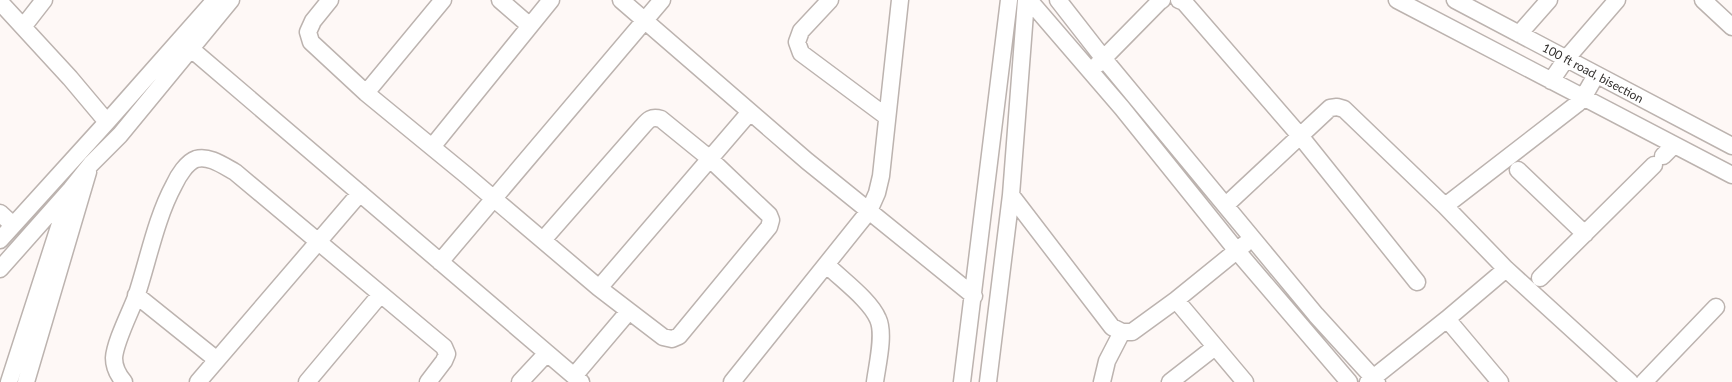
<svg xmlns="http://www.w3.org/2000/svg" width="1732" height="382" font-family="Lato,sans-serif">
<rect width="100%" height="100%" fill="#fef8f6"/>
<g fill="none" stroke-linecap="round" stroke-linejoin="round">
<g stroke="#bcb3af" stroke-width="19">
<path id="minor" d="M330 0 313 21 308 32 311 42 366 93 466 175 599 288
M500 0 530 26
M621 0 807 161 869 211 877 193 881 176 900 0
M830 0 801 31 797 42 801 53 887 117
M1029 0 1122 108 1237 251 1349 382
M1058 0 1104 59 1316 315 1377 382
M1179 0 1184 2 1301 137 1417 282
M1397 0 1732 175
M1455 0 1732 146
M1703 0 1732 27
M0 2 70 78 107 122
M23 27 44 0
M1519 34 1549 0
M190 48 581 382
M1097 65 1160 1 1162 0
M1551 81 1566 59 1617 0
M366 93 443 0
M432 147 551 0
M1663 156 1674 145
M1518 170 1585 234
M1011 195 1112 327 1122 332H1132L1176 300 1245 244
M1226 205 1330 108 1337 107 1344 109 1445 206 1506 269 1630 382
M1445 206 1577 104 1583 98 1596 75
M0 213 13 225
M0 240 107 122 215 0
M543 240 642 127C648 120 651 116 661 119L709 158 769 215 771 220 769 227 679 336 672 339 663 337 629 311
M440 262 662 0
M827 265C842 280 870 300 878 319 885 334 877 366 875 382
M0 269 71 189 91 164 120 135 231 0
M1540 278 1654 165
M136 295 217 360
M1176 300 1245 382
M1447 319 1500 382
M574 376 629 311 599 288 750 112
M9 382 69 196
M26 382 88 172
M124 382C118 375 114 367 114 358 115 342 130 313 136 297 148 261 156 218 174 185 178 176 187 162 196 159 209 155 224 166 235 172L444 347 447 354 444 361 428 382
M198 382 360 193
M307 382 380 295
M520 382 547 353
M732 382 869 211 974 296
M962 382 1009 0
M988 382 1011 195 1026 0
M1102 382 1107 361 1122 332
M1170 382 1215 347
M1368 382 1447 319 1506 269
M1644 382 1716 307"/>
</g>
<use href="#minor" stroke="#fff" stroke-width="16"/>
</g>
<g text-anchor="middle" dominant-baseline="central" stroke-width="4" stroke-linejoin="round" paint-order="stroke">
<g font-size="12" fill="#312e2c" stroke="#fff">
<text transform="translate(1593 73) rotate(28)">100 ft road, bisection</text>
</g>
</g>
</svg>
